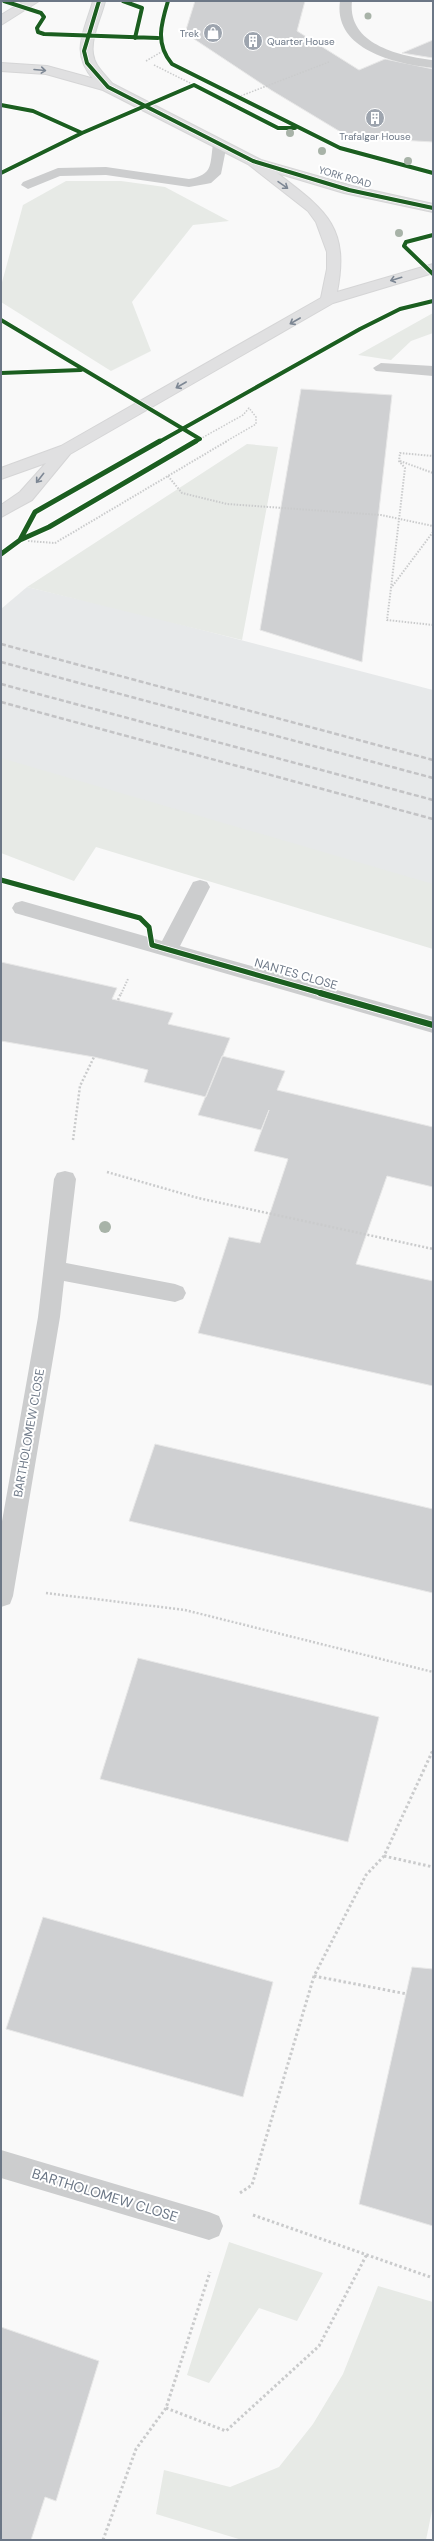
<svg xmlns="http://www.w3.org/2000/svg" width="434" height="2541" font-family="'DM Sans',sans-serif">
<rect width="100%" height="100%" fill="#f9f9f9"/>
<path fill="#e7e9ea" d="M27 587 141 614 433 690V922L1 804V609Z"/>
<path fill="#e7eae6" d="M66 181H121L165 187 229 221 193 225 132 302 151 351 111 371 1 302V286L23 205Z
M433 313V333L411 341 391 360 358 355Z
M247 444 278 447 242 640 27 587Z
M1 758 433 884V949L96 847 74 881 1 853Z
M229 2242 323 2273 297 2321 259 2308 209 2383 187 2375Z
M378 2286 433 2302V2506L426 2540H242L156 2514 164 2470 230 2487 279 2467 313 2424 343 2374Z"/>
<path fill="#cfd0d2" stroke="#e8e8e8" d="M195 1H305L297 31 359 70 385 59 433 69V142L349 137 271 90 185 33Z
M433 40V58L402 53Z
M301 389 392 395 362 662 260 630Z
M1 962 117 988 112 999 173 1013 168 1024 230 1038 206 1097 144 1082 148 1070 94 1057 1 1041Z
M222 1056 285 1071 277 1090 433 1127V1187L387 1176 356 1264 433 1281V1386L198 1333 229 1237 260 1243 288 1159 254 1151 269 1110 261 1130 198 1115Z
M155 1444 433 1509V1593L129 1521Z
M138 1658 379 1717 348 1842 100 1779Z
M43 1917 273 1982 243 2097 6 2029Z
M412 1967 433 1969V2226L359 2204Z
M1 2327 99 2361 56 2501 45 2497 31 2540H1Z"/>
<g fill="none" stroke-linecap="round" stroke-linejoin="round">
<g stroke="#d5d6d7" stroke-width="2">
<path id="primary" d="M24 1H39L1 25V15Z
M93 1H105C101 20 85 46 97 65 102 73 109 79 115 87L108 91C102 89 98 84 94 80 69 52 85 31 93 1Z"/>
</g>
<g stroke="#d5d5d6" stroke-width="2">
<path id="trunk" d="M1 63 47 66 113 84 261 160 352 186 433 204V212L344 193 277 173C325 210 350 226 337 292L433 264V273L333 303 70 454 32 500 1 517V505L20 492 46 463 1 479V468L61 446 321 298 327 269V252L316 222 308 211 248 164 103 90 46 74 1 71Z"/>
</g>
<path stroke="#cacbcc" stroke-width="1.5" stroke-dasharray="1.5 1.5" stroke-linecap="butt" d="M146 61 163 51
M154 65 194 85
M238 97 329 62
M200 439 243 415 249 408 256 417V424L225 442"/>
<path stroke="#cacbcc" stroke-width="2" stroke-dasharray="1.5 1.5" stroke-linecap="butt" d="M400 461 433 473
M168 476 182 493 227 504 381 515 433 526
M433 532 391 588 387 620 433 625
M28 541 55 543 227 441
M391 588 405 468 399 461 400 453 433 456
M121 994 128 979"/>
<path stroke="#cacbcc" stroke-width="2.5" stroke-dasharray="2 2" stroke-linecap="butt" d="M118 1000 121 993
M73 1140 80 1086 94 1057
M107 1172 198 1198 433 1249
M46 1593 185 1610 433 1672"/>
<path stroke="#cacbcc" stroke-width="3" stroke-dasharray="2.5 2.5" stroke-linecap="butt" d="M384 1856 433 1867
M314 1976 407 1994
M240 2193 252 2185 314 1976 366 1875 384 1856 433 1750
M253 2215 433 2278
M166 2408 226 2431 319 2346 367 2254
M103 2540 136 2449 166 2408 210 2272"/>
<path fill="#cccdce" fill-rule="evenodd" d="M220 140 227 144 221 174 211 183 206 184 189 187 106 175 60 176 28 189 21 185 23 182 58 168 106 167 189 179C213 175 210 165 213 144Z"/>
<path fill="#cccdce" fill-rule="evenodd" d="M340 1H352C347 44 399 56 433 60V68C396 64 333 50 340 1Z
M381 363 433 366V376L376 371 373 368Z
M200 880 207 882 210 887 180 946 433 1017V1033L15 913 12 908 15 903 22 901 162 941 193 882Z
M65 1171 73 1173 76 1179 66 1263 175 1284 183 1287 186 1293 183 1299 175 1302 64 1281 60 1317 13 1596 10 1604 1 1607V1527L38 1317 54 1179 57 1173Z
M1 2150 209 2212 219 2216 223 2226 219 2236 209 2240 1 2178Z"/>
<use href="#primary" fill="#e0e0e1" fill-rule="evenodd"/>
<use href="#trunk" fill="#e0e0e1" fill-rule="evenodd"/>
<path stroke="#c3c3c5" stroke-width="2.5" stroke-dasharray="5 2.5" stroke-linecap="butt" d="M1 644 433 760
M1 662 433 778
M1 684 433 800
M1 702 433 819"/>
<g stroke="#fff" stroke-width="5.5">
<path id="cycleway-far2" d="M4 1 41 13 44 17 37 28 38 32 44 34 158 38
M99 1 84 51 87 63 108 87 253 161 349 190 433 208
M123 1 142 8 135 38
M168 1C161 24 155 44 172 64L340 148 433 173
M1 105 33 111 82 133 1 173
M82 133 194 85 278 128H295
M433 235 406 242 404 246 433 274
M1 320 200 439 194 442
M1 373 81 370
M159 442 360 329 400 309 433 301"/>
</g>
<g stroke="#fff" stroke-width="7">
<path id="cycleway-far1" d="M20 540 49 527 196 441
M1 554 20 540 35 512 160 441
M1 880 140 918 149 927 152 945 324 994"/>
</g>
<g stroke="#fff" stroke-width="8">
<path id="cycleway" d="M320 993 433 1025"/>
</g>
<use href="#cycleway-far2" stroke="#1b5e20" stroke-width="4"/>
<use href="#cycleway-far1" stroke="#1b5e20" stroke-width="5"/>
<use href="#cycleway" stroke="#1b5e20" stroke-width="6"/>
</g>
<g fill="#a8b3a8">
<circle cx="368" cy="16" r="3.5"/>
<circle cx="290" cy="133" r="4"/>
<circle cx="322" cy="151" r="4"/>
<circle cx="408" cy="161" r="4"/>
<circle cx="399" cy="233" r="4"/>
<circle cx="105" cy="1227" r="6"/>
</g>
<defs><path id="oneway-shaft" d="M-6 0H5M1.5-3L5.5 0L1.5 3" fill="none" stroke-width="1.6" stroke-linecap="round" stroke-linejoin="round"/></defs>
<g stroke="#7d8794">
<use href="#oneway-shaft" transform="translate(40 70) rotate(5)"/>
<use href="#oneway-shaft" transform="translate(283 185) rotate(35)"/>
<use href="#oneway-shaft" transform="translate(396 279) rotate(163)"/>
<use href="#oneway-shaft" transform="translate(295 321) rotate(150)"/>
<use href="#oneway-shaft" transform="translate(181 385) rotate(150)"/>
<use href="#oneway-shaft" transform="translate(40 478) rotate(128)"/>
</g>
<defs>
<g id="shop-disc" transform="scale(1)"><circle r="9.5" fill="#9da4ae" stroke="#fff"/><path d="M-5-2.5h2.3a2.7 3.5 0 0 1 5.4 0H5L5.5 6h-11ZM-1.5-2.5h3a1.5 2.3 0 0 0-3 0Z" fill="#fff"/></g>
<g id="building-disc" transform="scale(1)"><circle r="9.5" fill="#9da4ae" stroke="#fff"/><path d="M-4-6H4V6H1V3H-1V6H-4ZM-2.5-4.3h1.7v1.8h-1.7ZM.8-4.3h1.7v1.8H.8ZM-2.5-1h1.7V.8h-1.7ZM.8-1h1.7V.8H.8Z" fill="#fff"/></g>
</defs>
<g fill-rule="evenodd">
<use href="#shop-disc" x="213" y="33"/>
<use href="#building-disc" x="253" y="41"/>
<use href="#building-disc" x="375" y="118"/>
</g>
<g text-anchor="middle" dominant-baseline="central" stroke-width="4" stroke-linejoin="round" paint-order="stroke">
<g font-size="10" fill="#6c7786" stroke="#fff" text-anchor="end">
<text x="199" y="33">Trek</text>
<text x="267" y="41" text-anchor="start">Quarter House</text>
<text x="375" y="136" text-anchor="middle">Trafalgar House</text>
</g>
<g font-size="10" fill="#6c7786" stroke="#fff">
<text transform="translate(345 177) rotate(16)">YORK ROAD</text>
</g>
<g font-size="12" fill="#6c7786" stroke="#fff">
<text transform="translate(296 974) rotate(16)">NANTES CLOSE</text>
<text transform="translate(29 1433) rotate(-80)">BARTHOLOMEW CLOSE</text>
</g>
<g font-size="14" fill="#6c7786" stroke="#fff">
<text transform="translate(105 2195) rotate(17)">BARTHOLOMEW CLOSE</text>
</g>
</g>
<rect width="434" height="2541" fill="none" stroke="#6c7786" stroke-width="4"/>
</svg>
